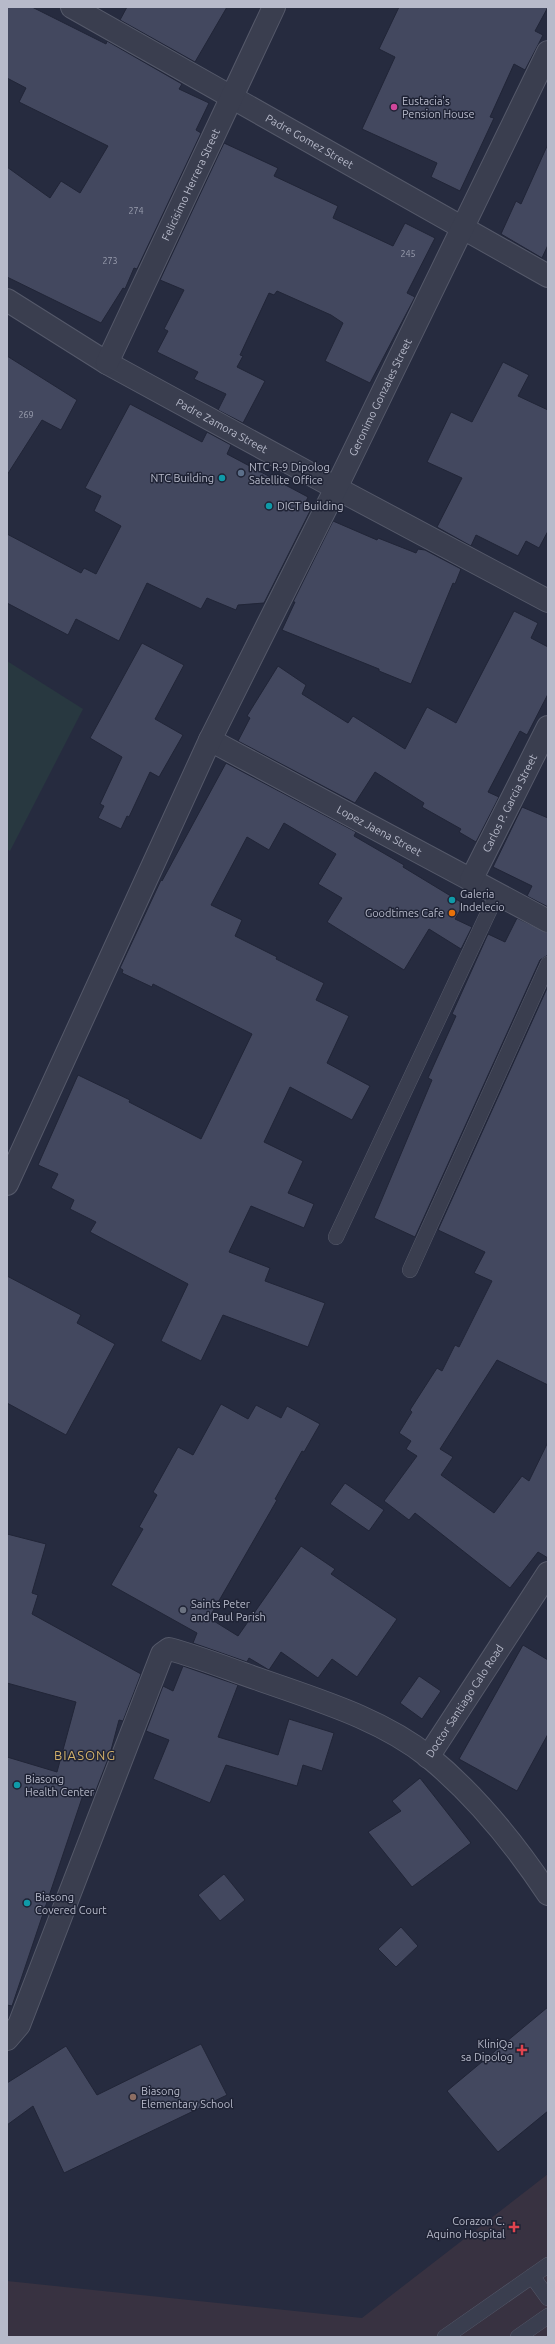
<svg xmlns="http://www.w3.org/2000/svg" width="555" height="2344" font-family="Ubuntu,sans-serif">
<rect width="100%" height="100%" fill="#262b3f"/>
<path fill="#383241" d="M548 2174V2337H7V2281L362 2318Z"/>
<path fill="#283840" d="M7 661 83 709 10 851 7 849Z"/>
<path fill="#43485f" stroke="#212537" d="M7 7H32L106 44 107 41 182 84 179 89 209 103 196 130 201 133 137 269 134 268 125 289 123 288 101 323 7 277V167L50 198 61 181 80 193 108 146 19 102 26 88 7 78Z
M127 7H227L195 62 120 20Z
M399 7H548L535 31 543 35 538 45 525 70 514 64 490 117 494 118 460 191 431 177 437 163 362 129 395 57 379 49Z
M224 143 278 168 274 176 338 206 333 218 393 246 405 223 435 238 407 293 415 297 370 383 325 361 343 323 331 315 277 291 274 295 269 293 240 355 243 356 237 367 265 381 243 423 218 410 226 394 194 379 198 372 157 352 168 331 164 329 184 290 160 280Z
M548 144V245L542 258 501 234 516 201 521 204Z
M7 356 77 400 61 430 42 420 7 475Z
M503 362 529 375 518 396 548 410V531L539 548 526 541 518 556 476 535 471 546 437 527 462 478 427 462 451 412 472 422Z
M130 404 202 442 207 432 231 445 227 454 308 497 303 508 310 511 264 603 238 605 236 610 207 598 201 609 147 583 119 641 76 619 68 635 7 603V534L81 573 84 568 96 574 121 526 94 511 101 496 85 488Z
M333 521 377 540 378 538 416 553 418 549 425 550 461 569 455 584 453 583 411 684 379 671V669L282 630 295 602H293Z
M514 611 538 623 531 638 548 647V694L527 735 520 731 488 792 499 797 476 842 459 832 461 829 422 807 424 803 375 772 355 803 238 741 250 718 247 716 278 666 306 685 302 694 348 723 353 716 405 749 427 707 456 723Z
M142 643 184 665 155 719 183 735 159 777 150 772 129 817 127 816 121 829 98 818 104 806 100 804 122 757 90 738Z
M226 763 356 832 354 836 404 865 403 867 464 904 455 919 472 927 461 949 429 929 404 970 327 922 342 898 318 884 336 854 284 823 269 850 247 837 211 905 242 920 235 936 277 957 276 959 324 983 316 1000 349 1016 327 1063 370 1086 352 1120 290 1087 264 1142 303 1161 288 1193 314 1204 304 1228 251 1206 229 1252 270 1268 265 1281 325 1303 308 1347 223 1315 201 1361 161 1341 188 1284 90 1232 96 1222 70 1209 74 1200 51 1188 58 1174 38 1165 78 1075 130 1100 129 1102 201 1139 252 1034 153 984 152 987 122 973 123 970 120 968 161 880 162 881Z
M522 807 548 818V907L527 896 532 886 493 867Z
M517 918 548 933V955L540 960 415 1237 374 1218 432 1080 428 1078 456 1016 452 1014 488 934 505 942Z
M548 986V1385L497 1360 440 1449 453 1457 441 1475 494 1513 522 1476 529 1481 548 1442V1558L538 1552 510 1588 415 1513 409 1520 384 1501 417 1456 406 1449 411 1441 399 1433 412 1412 410 1410 437 1368 442 1371 455 1345 459 1347 492 1281 474 1273 485 1252 438 1230Z
M7 1276 81 1315 77 1323 115 1344 66 1435 7 1403Z
M221 1404 248 1419 256 1405 281 1418 287 1406 320 1424 304 1452 302 1451 275 1499 277 1500 209 1618 238 1636 301 1546 335 1569 331 1574 397 1619 357 1677 332 1659 318 1678 281 1652 269 1670 249 1658 247 1662 193 1643 197 1633 111 1585 143 1529 139 1527 157 1495 153 1492 178 1447 193 1455Z
M345 1483 384 1510 369 1531 330 1504Z
M7 1534 46 1544 32 1593 38 1595 32 1614 141 1674 123 1721 119 1720 110 1754 93 1798 83 1795 12 2006 7 2005V1757L57 1772 76 1702 7 1683Z
M523 1645 548 1660V1734L517 1791 459 1759Z
M183 1666 238 1685 218 1737 278 1755 289 1719 334 1733 322 1771 303 1765 297 1786 226 1765 210 1803 153 1779 169 1740 146 1731 163 1686 173 1691Z
M419 1676 441 1691 422 1719 400 1703Z
M420 1778 471 1843 412 1887 368 1832 401 1811 392 1801Z
M224 1874 245 1900 220 1921 198 1895Z
M401 1927 418 1946 396 1967 378 1949Z
M548 2007V2111L498 2152 447 2091Z
M201 2044 227 2095 64 2173 33 2106 7 2125V2083L66 2046 97 2095Z"/>
<g fill="none" stroke-linecap="round" stroke-linejoin="round">
<g stroke="#55596a" stroke-width="16">
<path id="lane" d="M336 1237 497 894
M410 1270 548 964
M532 2276 548 2298
M445 2337 548 2265
M518 2337 548 2316"/>
</g>
<g stroke="#55596a" stroke-width="24">
<g id="street">
<path id="s1" d="M72 7 548 276"/>
<path id="s2" d="M7 300 107 363 336 488 548 601"/>
<path id="s3" d="M107 363 274 7"/>
<path id="s4" d="M210 740 548 921"/>
<path id="s5" d="M471 880 548 727"/>
<path id="s6" d="M7 1184 210 740 336 488 548 52"/>
<path id="s7" d="M428 1757 548 1573"/>
<path d="M7 2039 19 2025 162 1654 169 1649C199 1657 229 1669 258 1679 317 1700 380 1718 429 1757 475 1795 515 1844 548 1894"/>
</g>
</g>
<use href="#lane" stroke="#3a3e4f" stroke-width="15"/>
<use href="#street" stroke="#3a3e4f" stroke-width="22"/>
</g>
<circle fill="#d1479c" stroke="#1f2335" stroke-width="1.5" cx="394" cy="107" r="4"/>
<circle fill="#5c6f8a" stroke="#1f2335" stroke-width="1.5" cx="241" cy="473" r="4"/>
<g fill="#0f9aa8" stroke="#1f2335" stroke-width="1.5">
<circle cx="222" cy="478" r="4"/>
<circle cx="269" cy="506" r="4"/>
<circle cx="452" cy="900" r="4"/>
<circle cx="17" cy="1785" r="4"/>
<circle cx="27" cy="1903" r="4"/>
</g>
<circle fill="#e8710a" stroke="#1f2335" stroke-width="1.5" cx="452" cy="913" r="4"/>
<circle fill="#6b7280" stroke="#1f2335" stroke-width="1.5" cx="183" cy="1610" r="4"/>
<g fill="#e0444e" stroke="#1f2335" stroke-width="1.5">
<path d="M520 2044h4v4h4v4h-4v4h-4v-4h-4v-4h4z"/>
<path d="M512 2221h4v4h4v4h-4v4h-4v-4h-4v-4h4z"/>
</g>
<circle fill="#8d6e63" stroke="#1f2335" stroke-width="1.5" cx="133" cy="2097" r="4"/>
<g text-anchor="middle" dominant-baseline="central" stroke-width="3" stroke-linejoin="round" paint-order="stroke">
<g font-size="9" fill="#9a9eaf">
<text x="136" y="211">274</text>
<text x="408" y="254">245</text>
<text x="110" y="261">273</text>
<text x="26" y="415">269</text>
</g>
<g font-size="11" fill="#b7baca" stroke="#1f2335" text-anchor="start">
<text x="402" y="101">Eustacia's<tspan x="402" dy="13">Pension House</tspan></text>
<text x="249" y="467">NTC R-9 Dipolog<tspan x="249" dy="13">Satellite Office</tspan></text>
<text x="214" y="478" text-anchor="end">NTC Building</text>
<text x="277" y="506">DICT Building</text>
<text x="460" y="894">Galeria<tspan x="460" dy="13">Indelecio</tspan></text>
<text x="444" y="913" text-anchor="end">Goodtimes Cafe</text>
<text x="191" y="1604">Saints Peter<tspan x="191" dy="13">and Paul Parish</tspan></text>
<text x="25" y="1779">Biasong<tspan x="25" dy="13">Health Center</tspan></text>
<text x="35" y="1897">Biasong<tspan x="35" dy="13">Covered Court</tspan></text>
<text x="513" y="2044" text-anchor="end">KliniQa<tspan x="513" dy="13">sa Dipolog</tspan></text>
<text x="141" y="2091">Biasong<tspan x="141" dy="13">Elementary School</tspan></text>
<text x="505" y="2221" text-anchor="end">Corazon C.<tspan x="505" dy="13">Aquino Hospital</tspan></text>
</g>
<g font-size="11" fill="#b7baca" stroke="#1f2335">
<text stroke="none"><textPath href="#s1" startOffset="273">Padre Gomez Street</textPath></text>
<text stroke="none"><textPath href="#s3" startOffset="197">Felicisimo Herrera Street</textPath></text>
<text stroke="none"><textPath href="#s6" startOffset="871">Geronimo Gonzales Street</textPath></text>
<text stroke="none"><textPath href="#s2" startOffset="249">Padre Zamora Street</textPath></text>
<text stroke="none"><textPath href="#s5" startOffset="86">Carlos P. Garcia Street</textPath></text>
<text stroke="none"><textPath href="#s4" startOffset="192">Lopez Jaena Street</textPath></text>
<text stroke="none"><textPath href="#s7" startOffset="67">Doctor Santiago Calo Road</textPath></text>
</g>
<g font-size="13" letter-spacing="1" fill="#d2b06a" stroke="#1f2335">
<text x="85" y="1755">BIASONG</text>
</g>
</g>
<rect width="555" height="2344" fill="none" stroke="#b7baca" stroke-width="16"/>
</svg>
